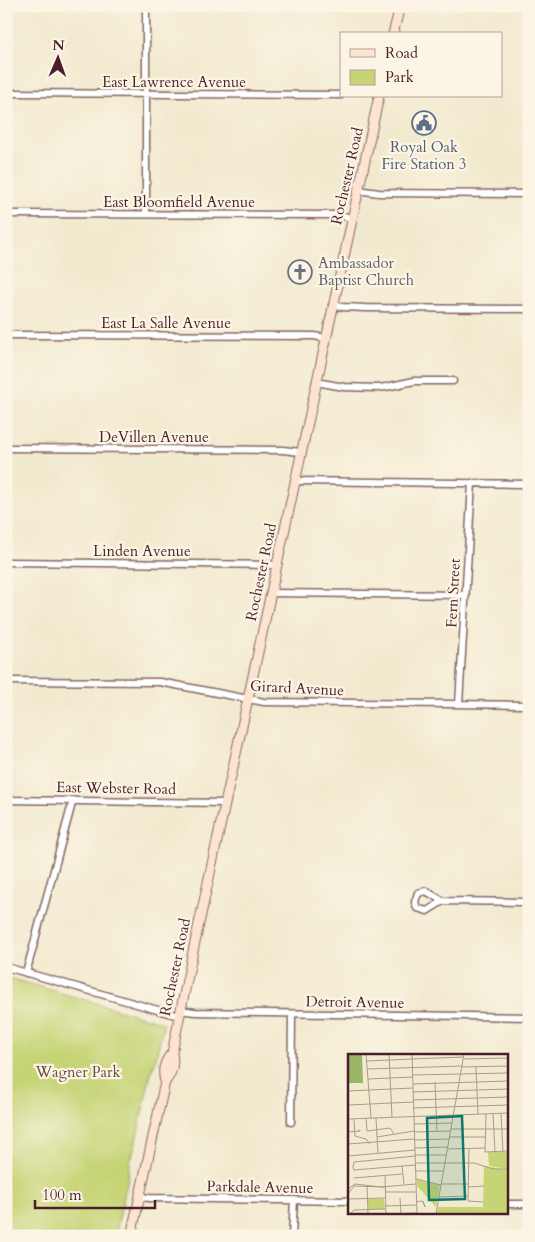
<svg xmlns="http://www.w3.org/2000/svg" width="535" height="1242" font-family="Cardo,serif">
<rect width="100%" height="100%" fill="#fcf5e5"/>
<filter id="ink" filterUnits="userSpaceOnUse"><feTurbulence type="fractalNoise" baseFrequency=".02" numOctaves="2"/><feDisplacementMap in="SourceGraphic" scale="10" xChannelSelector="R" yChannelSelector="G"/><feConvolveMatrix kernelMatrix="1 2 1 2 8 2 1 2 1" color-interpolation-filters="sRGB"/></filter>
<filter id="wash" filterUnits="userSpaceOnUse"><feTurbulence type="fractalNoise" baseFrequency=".0096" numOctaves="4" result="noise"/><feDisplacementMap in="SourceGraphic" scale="20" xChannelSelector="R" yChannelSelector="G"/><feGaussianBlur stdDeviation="1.12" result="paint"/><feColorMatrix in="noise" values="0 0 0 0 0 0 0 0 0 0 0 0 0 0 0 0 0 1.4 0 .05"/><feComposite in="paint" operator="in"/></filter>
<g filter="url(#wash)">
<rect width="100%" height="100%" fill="#f2eacf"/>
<path fill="#c6d476" stroke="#887a50" d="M6 977 164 1023 155 1062 151 1072 135 1145 130 1162 127 1183 115 1236H6Z"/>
</g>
<g filter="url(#ink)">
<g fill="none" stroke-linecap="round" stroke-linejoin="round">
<g stroke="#856664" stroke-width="9">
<path id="minor" d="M6 93 341 95
M357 190 379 193 529 194
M6 214 340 215 351 218
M146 214V6
M332 305 343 307 365 308 529 309
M6 335 314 336 325 338
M316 382 344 387 377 388 386 387 414 381H453
M6 448 283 450 301 452
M295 481 529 484
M6 562 277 565
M270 593 466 595
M6 681 160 682 264 702 529 705
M459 704 472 483
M6 800 225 803
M443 901 427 911 417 908 415 902 418 893 426 891 443 901 529 902
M6 967 179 1016
M26 973 73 800
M180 1010 195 1012 529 1017
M291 1122 292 1014
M140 1197 150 1198 349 1201
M506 1204H529
M292 1236 294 1200"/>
</g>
<g stroke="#856664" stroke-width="11">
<path id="secondary" d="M393 34 400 6
M165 1082C162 1070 164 1062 172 1053
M131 1236 165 1082C173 1073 174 1064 172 1053L192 956 379 96"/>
</g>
<use href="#minor" stroke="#fff" stroke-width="6"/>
<use href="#secondary" stroke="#fde4d0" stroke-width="9"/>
</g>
</g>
<defs>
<g id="civic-ring" transform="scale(1.25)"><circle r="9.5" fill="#fcf5e5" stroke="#5c6f8a" stroke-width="1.5"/><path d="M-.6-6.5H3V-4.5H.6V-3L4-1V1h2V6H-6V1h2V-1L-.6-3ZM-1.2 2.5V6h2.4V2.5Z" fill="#5c6f8a"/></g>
<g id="church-ring" transform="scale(1.25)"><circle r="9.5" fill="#fcf5e5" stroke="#6b7280" stroke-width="1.5"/><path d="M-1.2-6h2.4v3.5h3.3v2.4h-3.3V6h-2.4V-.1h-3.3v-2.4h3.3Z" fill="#6b7280"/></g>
</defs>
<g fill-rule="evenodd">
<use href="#civic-ring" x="424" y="123"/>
<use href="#church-ring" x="300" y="272"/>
</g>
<g text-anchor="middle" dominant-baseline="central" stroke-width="4.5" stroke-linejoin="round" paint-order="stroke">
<g font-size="15" fill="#4a1f2b" stroke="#fcf5e5">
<text x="174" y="82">East Lawrence Avenue</text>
<text transform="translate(347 176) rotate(-77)">Rochester Road</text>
<text x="179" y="202">East Bloomfield Avenue</text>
<text x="166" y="323">East La Salle Avenue</text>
<text x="154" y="437">DeVillen Avenue</text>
<text x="142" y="551">Linden Avenue</text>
<text transform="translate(261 572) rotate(-78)">Rochester Road</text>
<text transform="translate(453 593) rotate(-87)">Fern Street</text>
<text transform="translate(297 688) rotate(3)">Girard Avenue</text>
<text transform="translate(116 788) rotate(1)">East Webster Road</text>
<text transform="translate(175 967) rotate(-78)">Rochester Road</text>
<text transform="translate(355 1002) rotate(1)">Detroit Avenue</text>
<text transform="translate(260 1187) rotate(1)">Parkdale Avenue</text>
</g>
<g font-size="15" fill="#4e5e75" stroke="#fcf5e5">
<text x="424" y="147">Royal Oak<tspan x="424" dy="17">Fire Station 3</tspan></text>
</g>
<g font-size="15" fill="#5b616d" stroke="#fcf5e5" text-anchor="start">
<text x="318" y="263">Ambassador<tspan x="318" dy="17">Baptist Church</tspan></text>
</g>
<g font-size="15" fill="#694c3e" stroke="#fcf5e5">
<text x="78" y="1072">Wagner Park</text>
</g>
</g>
<g transform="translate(348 1054)">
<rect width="160" height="160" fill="#f2eacf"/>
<path d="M136 112 160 116V160H89L90 153H135Z" fill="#c6d476"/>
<path d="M14 0 15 29H1L0 36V1Z" fill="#9cb667"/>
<path d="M140 98H160V115L141 112ZM69 126 92 131 88 153 69 132ZM20 145H36L37 155H20Z" fill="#c6d476"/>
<path fill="none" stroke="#af998d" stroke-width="1" d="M18 0 23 64M41 0 44 63M64 0 69 160M64 5 115 3M116 5 160 4M19 7 64 5M114 13 160 12M128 13 130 60M19 15 114 12M64 21 160 19M20 25 64 23M87 28 89 78M65 30 160 27M0 37 65 34M65 38 160 35M65 46 160 43M1 51 65 48M65 54 160 51M138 60 137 98 160 97M145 60 147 98M153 60 155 98M18 64 19 77 42 74 46 80M28 64 30 99M0 65 160 59M6 65 7 82 18 85 22 90M66 70 104 69M103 75H160M0 78 12 77V76L10 77M66 78 102 77M29 83 66 77M101 83H137M66 86 101 85M0 90 66 85M67 94 100 93M121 94 120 147 135 148M99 95 137 94M67 101H98M0 102 67 96M68 109H126L145 115H160M54 112 56 130M5 113 6 108 67 102M5 113 6 116 67 111M67 117H95M37 121 38 160M6 124 54 120M68 125 93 131M93 130H121M19 131 20 160M120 133 136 132M0 135 7 130 33 133 68 130M37 138H68M0 140 6 132 37 133M91 143 120 142M52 144 53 160M0 145 37 144M68 148 75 147 77 153 75 148M37 152 68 151M2 160 6 156 37 155M45 160 68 159M88 160 116 0"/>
<path fill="#0f766e" fill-opacity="0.15" stroke="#0f766e" stroke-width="2.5" d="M114 62 117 145 81 146 79 64Z"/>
<rect width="160" height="160" fill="none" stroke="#4a1f2b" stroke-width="2.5"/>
</g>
<rect width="535" height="1242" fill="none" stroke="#fcf5e5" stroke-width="25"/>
<rect x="340" y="32" width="162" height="65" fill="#fcf5e5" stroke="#b59f9b"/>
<rect x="350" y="49" width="25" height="8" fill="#fde4d0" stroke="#b59f9b"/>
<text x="385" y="58" font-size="15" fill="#4a1f2b">Road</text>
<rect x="350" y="70" width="25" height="15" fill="#c6d476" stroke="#b59f9b"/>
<text x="385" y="82" font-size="15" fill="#4a1f2b">Park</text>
<g transform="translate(58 58) rotate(2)" stroke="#fcf5e5" stroke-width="4" paint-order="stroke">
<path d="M0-4L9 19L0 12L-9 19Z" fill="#4a1f2b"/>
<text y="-8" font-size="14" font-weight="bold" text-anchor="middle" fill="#4a1f2b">N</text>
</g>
<path d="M35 1200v8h120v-8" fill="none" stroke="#4a1f2b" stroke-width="2.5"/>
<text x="42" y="1200" font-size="15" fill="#4a1f2b" stroke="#fcf5e5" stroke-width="4" paint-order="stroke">100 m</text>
</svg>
